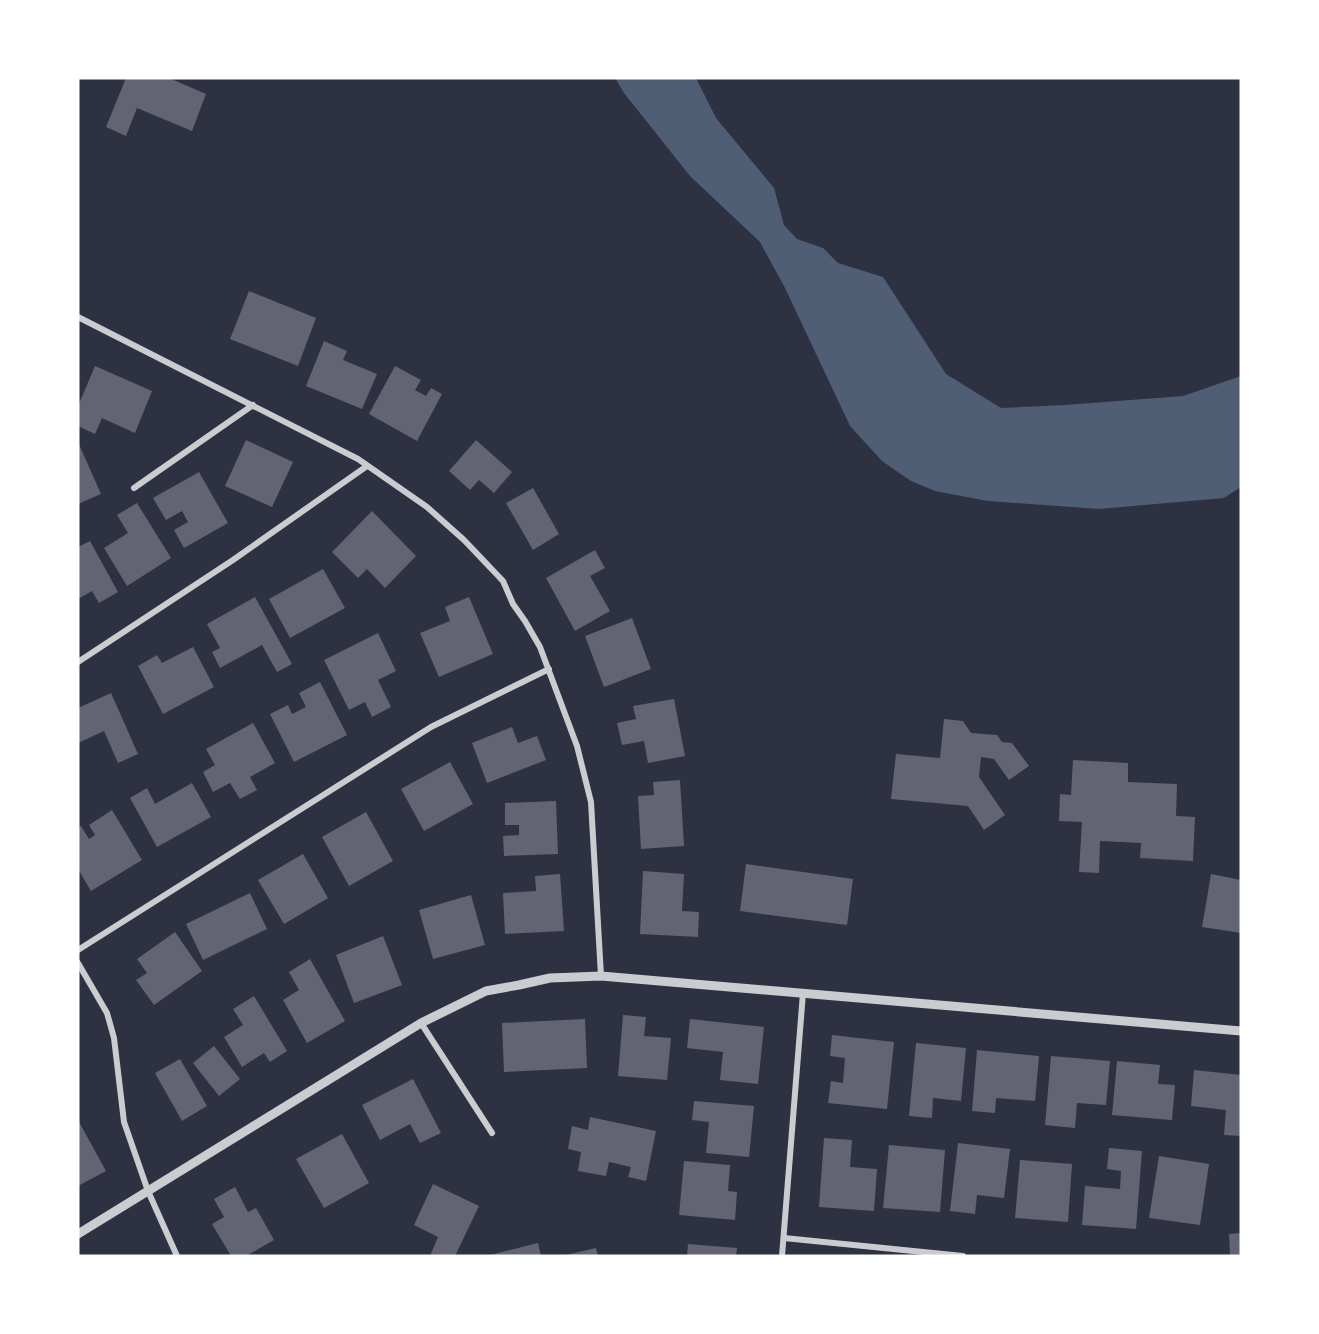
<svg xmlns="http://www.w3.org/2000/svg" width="1319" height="1334" font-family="Raleway,sans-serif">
<rect width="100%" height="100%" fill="#2d3142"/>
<path fill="#4f5d75" d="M615 78H696L716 118 774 188 784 225 797 239 823 248 838 263 883 277 946 374 1001 408 1065 405 1183 396 1241 376V487L1224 498 1099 509 988 501 935 491 911 481 882 461 850 426 785 288 760 242 690 176 624 93Z"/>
<path fill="#626471" d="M126 78H169L206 94 192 131 137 108 126 136 106 127Z
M249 291 316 318 298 366 230 339Z
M324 341 347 351 343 360 377 374 362 409 306 386Z
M95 366 152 391 135 433 102 418 95 434 78 426V406Z
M395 366 421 380 415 390 426 396 431 388 442 394 417 441 369 414Z
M246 440 293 462 272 507 225 486Z
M476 440 512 472 494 493 479 480 470 490 449 471Z
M78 442 101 494 78 504Z
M199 472 228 523 184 548 174 530 188 522 182 511 166 520 153 498Z
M533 488 559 534 533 550 506 503Z
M137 503 171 558 127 586 104 548 128 533 117 515Z
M372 511 416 556 385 588 367 569 358 578 332 552Z
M90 541 118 592 99 603 92 591 78 599V547Z
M595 550 605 568 590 576 610 611 575 631 546 578Z
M323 569 345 608 290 638 269 599Z
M255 597 292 664 277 672 262 645 220 668 212 652 220 648 207 624Z
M469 597 493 654 439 677 420 633 450 621 445 607Z
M632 618 651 669 604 687 585 636Z
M378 633 396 671 378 680 391 707 372 717 365 702 349 710 324 660Z
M193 647 214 687 163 714 138 666 157 655 162 663Z
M320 682 347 735 294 762 270 714 288 705 292 714 306 707 299 693Z
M111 693 138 754 118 763 104 731 78 743V708Z
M674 699 685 756 648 763 644 741 622 745 617 723 636 719 633 706Z
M944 719 963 721 971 733 997 735 1002 742 1012 743 1029 766 1009 780 994 759 981 757 979 777 1005 815 984 830 968 806 891 799 896 754 940 758Z
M253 723 275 763 250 777 257 790 240 799 230 783 213 792 203 772 215 765 206 749Z
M512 727 518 743 537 736 546 760 487 783 472 743Z
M1073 760 1128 763V782L1177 784 1176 816 1195 817 1193 861 1140 858 1141 843 1100 841 1099 873 1079 872 1082 822 1059 821 1060 794 1071 795Z
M450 762 473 804 424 831 401 789Z
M680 780 684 846 641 849 638 796 654 795 653 782Z
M192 783 211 817 157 847 130 798 147 788 155 804Z
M556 801 558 854 504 856 503 836 519 835V825H505V803Z
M112 810 142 860 91 891 78 869V828L81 826 89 839 95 835 89 825Z
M366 812 393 861 349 886 322 837Z
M303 854 328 898 284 924 258 880Z
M746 864 853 879 847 925 740 911Z
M643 871 684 874 682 911 699 912 698 937 640 934Z
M560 874 564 931 505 934 503 893 536 891 535 876Z
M1211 874 1241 880V933L1202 927Z
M250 893 267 929 203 960 186 924Z
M471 895 485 945 433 959 419 910Z
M175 932 202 971 154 1005 136 980 147 973 137 959Z
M383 936 402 985 354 1003 336 955Z
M310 959 345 1021 307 1043 283 1000 299 990 289 972Z
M254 996 287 1051 270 1062 264 1053 242 1067 224 1037 243 1025 233 1009Z
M623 1015 646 1017 644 1036 671 1038 667 1080 618 1076Z
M585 1019 587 1068 504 1072 502 1023Z
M690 1019 764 1027 758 1084 720 1080 723 1052 687 1048Z
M832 1035 894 1042 887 1109 828 1103 831 1081 843 1083 845 1058 830 1056Z
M916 1043 966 1048 961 1101 933 1098 932 1118 909 1116Z
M214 1046 240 1079 219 1096 193 1063Z
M977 1050 1039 1056 1035 1101 996 1098 995 1113 972 1111Z
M1051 1056 1110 1061 1106 1105 1077 1103 1075 1128 1045 1125Z
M180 1059 207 1106 182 1121 155 1073Z
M1117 1061 1160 1065 1158 1084 1175 1085 1172 1120 1112 1115Z
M1194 1070 1241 1075V1136L1224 1135 1226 1110 1191 1106Z
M413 1079 441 1133 420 1143 410 1124 380 1140 362 1105Z
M694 1101 754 1106 749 1157 706 1153 709 1122 692 1120Z
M590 1117 656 1131 646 1181 628 1177 631 1167 609 1162 606 1176 578 1171 581 1152 568 1149 572 1126 588 1130Z
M78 1120 106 1171 78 1186Z
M342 1134 369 1183 324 1208 296 1159Z
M824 1138 852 1140 850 1167 877 1169 874 1211 819 1207Z
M958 1143 1010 1149 1004 1198 977 1195 975 1214 950 1211Z
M889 1145 945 1150 940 1212 883 1208Z
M1109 1148 1142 1151 1136 1229 1082 1225 1085 1186 1120 1189 1121 1171 1107 1169Z
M1159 1156 1209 1164 1200 1225 1149 1218Z
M1020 1160 1072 1164 1068 1222 1015 1218Z
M684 1161 730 1165 728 1191 737 1192 735 1220 679 1215Z
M433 1184 479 1206 455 1256H430L438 1237 414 1225Z
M235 1187 248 1212 256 1208 274 1240 246 1256H231L212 1224 224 1217 214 1199Z
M1241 1233V1256H1230L1229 1234Z
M538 1243 541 1256H490V1255Z
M688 1244 737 1248 736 1256H687Z
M596 1248 598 1256H566V1255Z"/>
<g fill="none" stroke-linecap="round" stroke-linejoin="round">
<path stroke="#caccd0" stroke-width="6" d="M78 317 358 459 427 507 464 540 503 581 513 604 525 621 540 647 577 746 591 802 601 976
M134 488 253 405
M78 662 233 560 367 466
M78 950 431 727 549 669
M78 963 107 1013 114 1038 124 1122 148 1191 177 1256
M421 1023 492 1133
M784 1238 963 1256
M782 1256 803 993"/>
<path stroke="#caccd0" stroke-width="9" d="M78 1234 421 1023 486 991 519 985 550 978 601 976 1241 1031"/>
</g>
<rect width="1319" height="1334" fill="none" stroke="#ffffff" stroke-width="159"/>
</svg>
